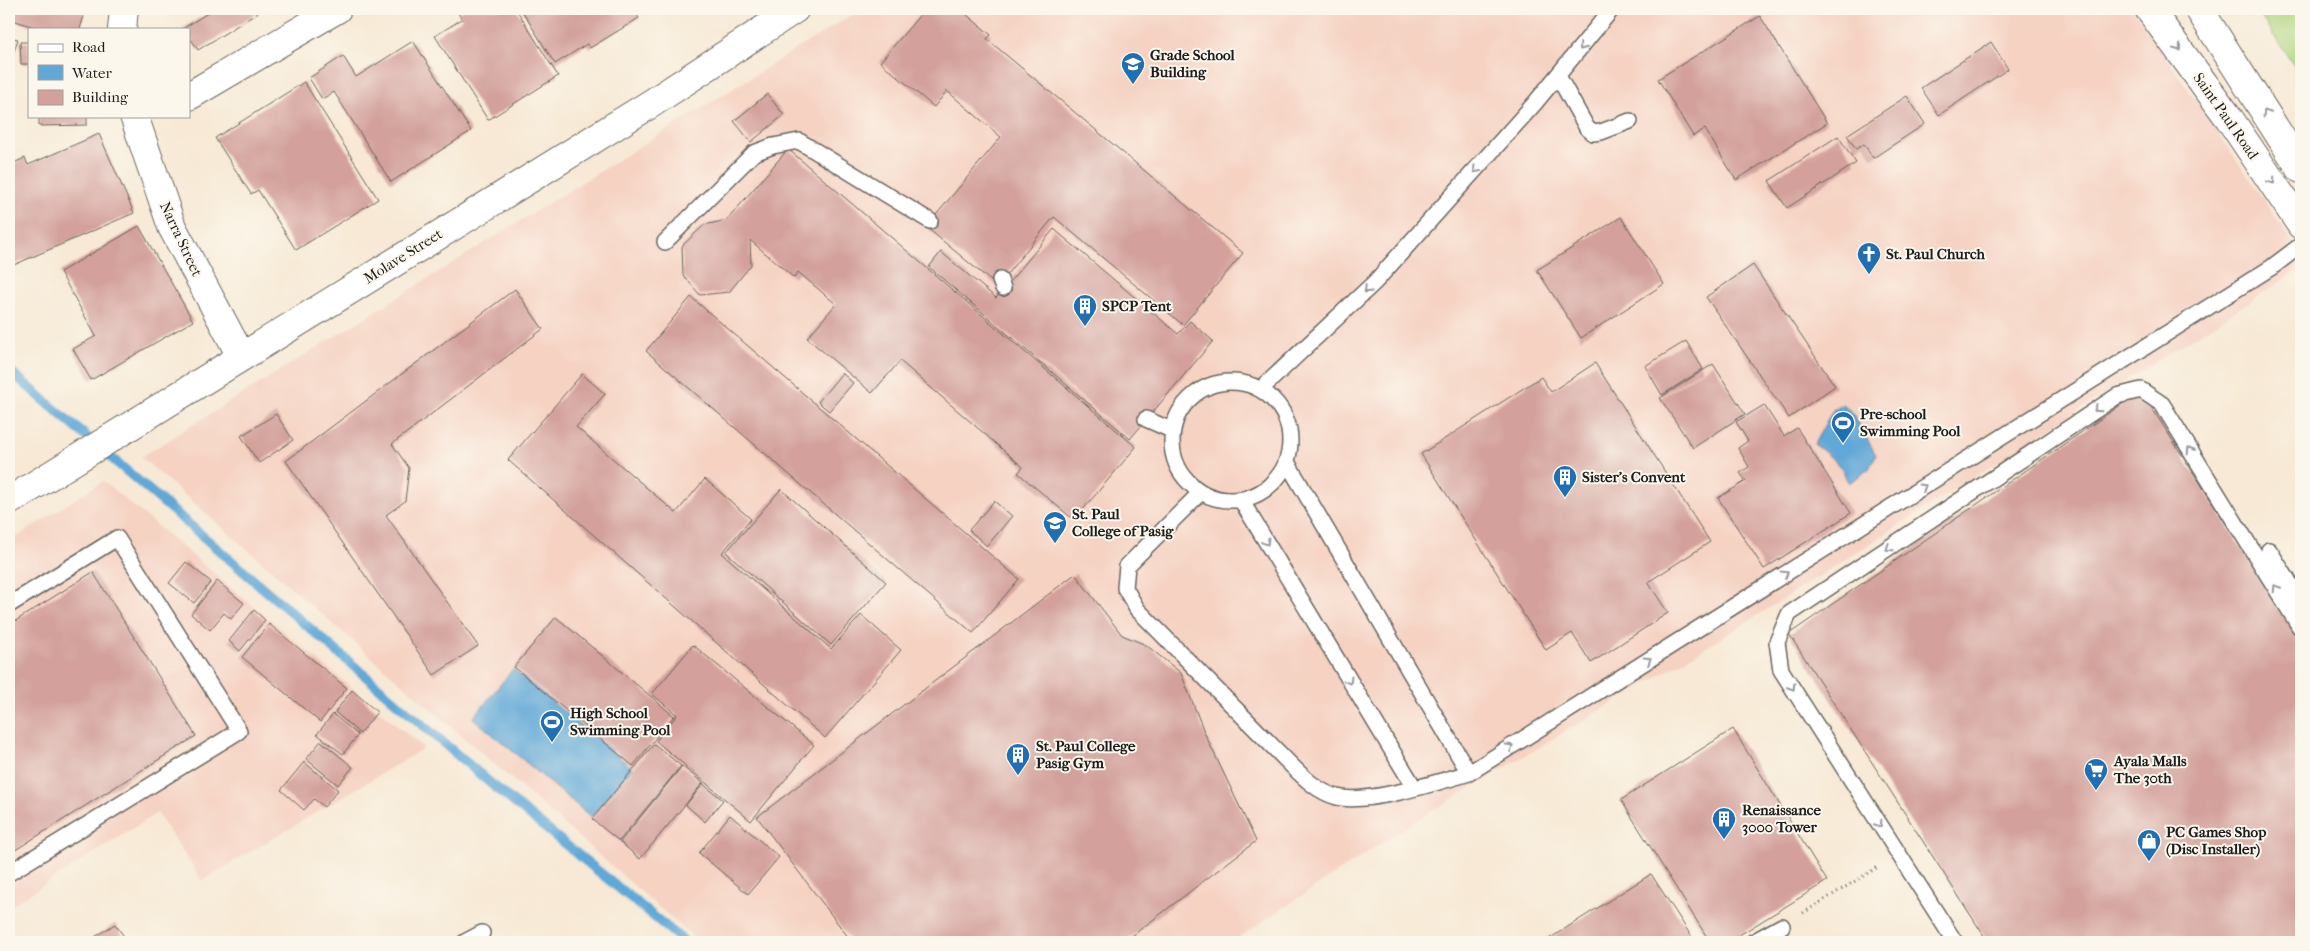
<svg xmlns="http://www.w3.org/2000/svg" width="2310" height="951" font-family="'IM FELL French Canon',serif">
<rect width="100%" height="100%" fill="#fbf7ec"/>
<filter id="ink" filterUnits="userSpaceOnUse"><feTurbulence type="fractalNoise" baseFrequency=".02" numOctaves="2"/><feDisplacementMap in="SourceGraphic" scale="10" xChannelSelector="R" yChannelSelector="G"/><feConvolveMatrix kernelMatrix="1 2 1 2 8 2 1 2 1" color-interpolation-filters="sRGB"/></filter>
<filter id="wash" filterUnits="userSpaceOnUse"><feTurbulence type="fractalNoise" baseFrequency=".0096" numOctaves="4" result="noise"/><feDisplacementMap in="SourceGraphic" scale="20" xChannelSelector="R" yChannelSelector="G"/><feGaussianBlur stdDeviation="1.12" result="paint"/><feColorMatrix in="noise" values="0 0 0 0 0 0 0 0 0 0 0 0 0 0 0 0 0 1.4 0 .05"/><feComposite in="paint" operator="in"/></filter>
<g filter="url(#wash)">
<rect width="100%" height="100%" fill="#f7e9d5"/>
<path fill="#f5d2c2" d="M861 9H2133L2301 254V269L1733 631 1409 825 1232 942H699L141 457Z
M103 481 424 748 202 881 157 813 9 907V542Z"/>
<path fill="#b0d57f" stroke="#66784e" d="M2256 9H2301V76Z"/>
<path fill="#61a8d7" stroke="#3e627a" d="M1843 404 1851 411 1876 455 1868 470 1849 483C1845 478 1845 473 1842 469 1834 459 1824 451 1814 444L1833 410Z
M513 669 632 768 591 817 473 718Z"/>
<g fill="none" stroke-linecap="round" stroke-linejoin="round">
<path stroke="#61a8d7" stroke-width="10" d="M9 370 489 782 685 942"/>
</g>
<g id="blocks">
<path fill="#d3a09b" d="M9 9H86L80 29H41L9 19Z
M214 9H264L198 50 189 36V29H182Z
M464 9H516L558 76 488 120 435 36 462 19 458 13Z
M521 9H633L639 18 590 48 587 44 555 64Z
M925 9H960L991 35 987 39 1243 253 1183 325 1054 217 997 286 926 227 1001 137 947 91 934 107 880 62Z
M1760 16 1827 123 1736 180 1705 129 1693 136 1658 79Z
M9 37 18 39 9 67Z
M413 41 471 131 391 182 334 92 322 99 309 78 343 56 356 77Z
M20 42H29V64H21Z
M1991 42 2008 69 1939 115 1921 88Z
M304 82 378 199 296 250 258 190 251 194 215 138Z
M767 94 784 115 751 142 734 121Z
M1907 96 1925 124 1873 158 1864 144 1856 149 1847 135Z
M39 116H87V125L39 126Z
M99 134 134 213 9 267V165L25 158 28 165Z
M1838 136 1856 163 1787 208 1769 181Z
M788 149 1136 447 1074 520 1018 473 1023 467 900 361 872 393 807 338 836 304 798 272 794 278 750 240 751 265 729 292 700 295 683 275 682 246 704 225 727 220Z
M1621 217 1664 284 1581 338 1537 270Z
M139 226 193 321 91 380 73 349 96 336 60 272Z
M1054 229 1178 334 1190 321 1213 341 1130 439 929 267 941 252 996 298Z
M1753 265 1835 386 1789 418 1706 297Z
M515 289 543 329 392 444 409 468 405 501 386 515 478 646 434 675 286 461Z
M691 297 1019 579 973 633 646 351Z
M1686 341 1703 369 1662 395 1645 366Z
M1595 363 1710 542 1648 582 1668 613 1591 663 1572 633 1546 650 1421 454 1541 377 1551 392Z
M1713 364 1745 414 1693 448 1660 398Z
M842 373 853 383 829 411 818 402Z
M582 374 605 394 576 427 676 513 705 479 751 519 722 553 831 649 861 615 901 650 825 738 508 460Z
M2141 391 2301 641V942H1988L1789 634Z
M1764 405 1784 436 1797 428 1851 513 1764 569 1718 498 1746 481 1740 473 1749 467 1738 448 1748 441 1736 422Z
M276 414 293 440 259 463 241 436Z
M781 489 886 582 831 645 726 552Z
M994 501 1012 516 987 546 969 530Z
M186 562 211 582 194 603 169 583Z
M93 572 196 736 9 854V625Z
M1075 574 1122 635 1146 645 1181 673 1205 734 1256 841 1124 942H852L757 817Z
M217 581 244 603 231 619 224 613 210 630 191 614Z
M254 610 265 620 240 651 229 641Z
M556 617 674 716 633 766 514 667Z
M269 624 347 688 320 722 242 657Z
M693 645 814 745 751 821 656 741 677 715 652 694Z
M352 690 377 712 360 734 335 712Z
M333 714 358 735 343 754 317 734Z
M1733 729 1827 881 1728 942H1710L1621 800Z
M321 741 353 767 338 785 306 759Z
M654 744 681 766 619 841 592 819Z
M304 762 338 790 324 807 314 799 304 810 281 790Z
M682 766 703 783 640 859 620 842Z
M703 784 723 800 705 822 686 805Z
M730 815 779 857 748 894 699 853Z
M1651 874 1695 942H1544Z
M115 924 128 942H87Z"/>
</g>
</g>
<g filter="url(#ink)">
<use href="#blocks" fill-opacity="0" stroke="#69645d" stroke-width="1"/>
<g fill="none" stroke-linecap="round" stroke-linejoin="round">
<g stroke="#69645d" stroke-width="18">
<path id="service" d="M1558 76 1587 128 1593 133 1601 132 1630 121
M665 242 754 153 773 146 799 141 930 221
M1000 280 1003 288
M1172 441a59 59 0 1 1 118 0a59 59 0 1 1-118 0Z
M1261 389 1375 282 1535 103 1612 9
M1146 419 1171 430
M1287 462 1469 773
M1201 492 1127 566 1125 588 1137 609 1290 764C1303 777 1318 792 1337 797 1365 805 1439 782 1469 773L2272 267 2301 245
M1241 500 1414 787
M2269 550 2301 601
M9 605 117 538 239 731 9 873
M465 942 482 933
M1753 942 1782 926
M1955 942 1781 670 1777 642 1789 614 2117 396 2141 390 2162 404 2301 629"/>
</g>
<g stroke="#69645d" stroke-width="30">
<path id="minor" d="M2149 9 2229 118 2301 225
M2199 9 2301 169
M122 29 124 9
M189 96 337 9
M134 116 172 227 241 356
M9 501 652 103 795 9"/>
</g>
<path stroke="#69645d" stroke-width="3" stroke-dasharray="1 4" stroke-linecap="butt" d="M1803 913 1878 867"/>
<use href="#service" stroke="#fff" stroke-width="15"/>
<use href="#minor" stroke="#fff" stroke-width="28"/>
</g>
<defs><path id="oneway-chevron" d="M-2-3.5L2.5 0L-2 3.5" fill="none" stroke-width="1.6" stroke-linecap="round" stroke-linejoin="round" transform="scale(1.25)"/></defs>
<g stroke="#999">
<use href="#oneway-chevron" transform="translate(1582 47) rotate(129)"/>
<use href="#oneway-chevron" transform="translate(2178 48) rotate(54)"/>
<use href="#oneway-chevron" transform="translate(2266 113) rotate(-122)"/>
<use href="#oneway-chevron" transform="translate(1476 170) rotate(132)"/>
<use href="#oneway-chevron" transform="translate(2272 181) rotate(56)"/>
<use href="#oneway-chevron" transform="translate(1367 290) rotate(136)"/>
<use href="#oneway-chevron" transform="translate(2097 409) rotate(146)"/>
<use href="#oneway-chevron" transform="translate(2190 450) rotate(-122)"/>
<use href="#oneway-chevron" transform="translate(1923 487) rotate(-32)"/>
<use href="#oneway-chevron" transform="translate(1266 542) rotate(59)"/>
<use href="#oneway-chevron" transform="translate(1889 548) rotate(146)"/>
<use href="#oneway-chevron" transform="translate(1785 574) rotate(-32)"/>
<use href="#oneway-chevron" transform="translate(2276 588) rotate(-122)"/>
<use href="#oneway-chevron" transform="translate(1648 660) rotate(-32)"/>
<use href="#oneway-chevron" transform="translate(1349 681) rotate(59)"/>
<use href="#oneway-chevron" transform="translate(1792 687) rotate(58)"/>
<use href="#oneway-chevron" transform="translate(1510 747) rotate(-32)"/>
<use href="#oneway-chevron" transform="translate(1879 824) rotate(58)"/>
</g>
</g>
<defs>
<g id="school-pin" transform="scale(1.25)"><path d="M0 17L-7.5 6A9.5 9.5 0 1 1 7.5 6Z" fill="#1f6fb2" stroke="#fbf7ec"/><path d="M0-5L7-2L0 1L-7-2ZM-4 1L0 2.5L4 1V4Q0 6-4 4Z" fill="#fff"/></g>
<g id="church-pin" transform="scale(1.25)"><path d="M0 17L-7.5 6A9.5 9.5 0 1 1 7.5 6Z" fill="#1f6fb2" stroke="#fbf7ec"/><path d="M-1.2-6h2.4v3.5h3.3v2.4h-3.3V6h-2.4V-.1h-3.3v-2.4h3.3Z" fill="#fff"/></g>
<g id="building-pin" transform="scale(1.25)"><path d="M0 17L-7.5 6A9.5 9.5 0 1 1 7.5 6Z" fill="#1f6fb2" stroke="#fbf7ec"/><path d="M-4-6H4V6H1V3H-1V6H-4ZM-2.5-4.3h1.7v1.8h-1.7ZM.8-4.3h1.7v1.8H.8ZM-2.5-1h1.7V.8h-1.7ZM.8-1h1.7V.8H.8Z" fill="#fff"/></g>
<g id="stadium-pin" transform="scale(1.25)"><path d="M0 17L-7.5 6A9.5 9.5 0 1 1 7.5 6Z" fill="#1f6fb2" stroke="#fbf7ec"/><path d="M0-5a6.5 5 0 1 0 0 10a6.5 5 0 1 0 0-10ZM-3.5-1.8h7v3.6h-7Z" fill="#fff"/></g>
<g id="university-pin" transform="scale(1.25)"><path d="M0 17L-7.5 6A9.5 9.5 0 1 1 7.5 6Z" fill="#1f6fb2" stroke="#fbf7ec"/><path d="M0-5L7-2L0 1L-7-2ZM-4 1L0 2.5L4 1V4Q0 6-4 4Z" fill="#fff"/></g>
<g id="supermarket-pin" transform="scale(1.25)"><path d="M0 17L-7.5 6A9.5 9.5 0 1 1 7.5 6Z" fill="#1f6fb2" stroke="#fbf7ec"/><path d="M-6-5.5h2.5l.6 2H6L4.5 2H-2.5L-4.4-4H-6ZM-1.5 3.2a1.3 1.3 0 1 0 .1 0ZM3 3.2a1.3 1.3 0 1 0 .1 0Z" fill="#fff"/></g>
<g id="shop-pin" transform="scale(1.25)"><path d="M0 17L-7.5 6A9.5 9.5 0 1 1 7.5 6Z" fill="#1f6fb2" stroke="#fbf7ec"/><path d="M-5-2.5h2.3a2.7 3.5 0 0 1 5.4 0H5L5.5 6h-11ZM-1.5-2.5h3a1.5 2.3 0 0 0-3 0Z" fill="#fff"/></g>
</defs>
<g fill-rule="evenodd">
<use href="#school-pin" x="1133" y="64"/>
<use href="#church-pin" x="1869" y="254"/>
<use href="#building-pin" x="1085" y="306"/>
<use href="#stadium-pin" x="1843" y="423"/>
<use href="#building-pin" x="1565" y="477"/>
<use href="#university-pin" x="1055" y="523"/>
<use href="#stadium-pin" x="552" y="722"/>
<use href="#building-pin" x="1018" y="755"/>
<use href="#supermarket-pin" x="2096" y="770"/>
<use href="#building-pin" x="1724" y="819"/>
<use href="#shop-pin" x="2149" y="841"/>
</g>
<g text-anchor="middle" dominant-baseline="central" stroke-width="4" stroke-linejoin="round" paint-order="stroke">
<g font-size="15" font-weight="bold" fill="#1c1c1c" stroke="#fbf7ec" text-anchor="start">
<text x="1150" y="55">Grade School<tspan x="1150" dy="17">Building</tspan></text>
<text x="1886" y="254">St. Paul Church</text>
<text x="1102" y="306">SPCP Tent</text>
<text x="1860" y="414">Pre-school<tspan x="1860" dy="17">Swimming Pool</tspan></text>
<text x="1582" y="477">Sister's Convent</text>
<text x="1072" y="514">St. Paul<tspan x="1072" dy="17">College of Pasig</tspan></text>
<text x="570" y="713">High School<tspan x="570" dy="17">Swimming Pool</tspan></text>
<text x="1036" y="746">St. Paul College<tspan x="1036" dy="17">Pasig Gym</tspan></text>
<text x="2114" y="761">Ayala Malls<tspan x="2114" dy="17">The 30th</tspan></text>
<text x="1742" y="810">Renaissance<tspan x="1742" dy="17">3000 Tower</tspan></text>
<text x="2166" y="832">PC Games Shop<tspan x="2166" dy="17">(Disc Installer)</tspan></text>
</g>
<g font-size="15" fill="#1c1c1c" stroke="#fbf7ec">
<text transform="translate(2226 116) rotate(55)">Saint Paul Road</text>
<text transform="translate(181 239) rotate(65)">Narra Street</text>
<text transform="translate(403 256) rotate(-32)">Molave Street</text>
</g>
</g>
<rect width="2310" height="951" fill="none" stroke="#fbf7ec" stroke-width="30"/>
<rect x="28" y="28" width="162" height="90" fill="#fbf7ec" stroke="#a29f99"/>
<rect x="38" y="44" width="25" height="8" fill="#ffffff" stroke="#a29f99"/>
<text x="72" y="52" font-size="15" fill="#1c1c1c">Road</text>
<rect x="38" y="65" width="25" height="15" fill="#61a8d7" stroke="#a29f99"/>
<text x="72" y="78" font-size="15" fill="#1c1c1c">Water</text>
<rect x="38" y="90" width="25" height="15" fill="#d3a09b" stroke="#a29f99"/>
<text x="72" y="102" font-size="15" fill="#1c1c1c">Building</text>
</svg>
